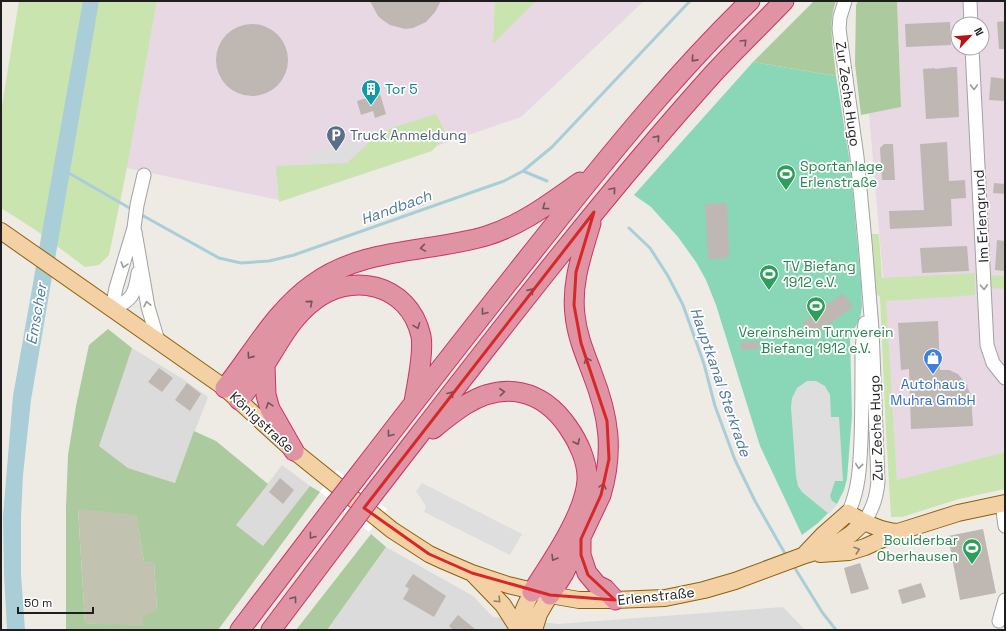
<svg xmlns="http://www.w3.org/2000/svg" width="1006" height="631" font-family="'Space Grotesk',sans-serif">
<rect width="100%" height="100%" fill="#eeebe5"/>
<path fill="#dcdbdb" d="M132 348 183 379 208 397 175 483 128 468 98 446Z
M282 465 310 486 263 546 236 525Z
M386 547 473 596 493 617 558 624 783 607 805 630H327Z"/>
<path fill="#e7d8e4" fill-rule="evenodd" d="M157 1H644L521 117 279 200 127 168Z
M897 1H1005V452L897 480 885 300 869 113 901 107ZM958 24H982V48H958Z"/>
<path fill="#c2c2b1" d="M78 508 136 514 144 562H154L157 610 143 627 85 623Z"/>
<path fill="#cae4af" d="M19 1H157L127 168 109 255 99 265 85 267 34 229 1 208V112Z
M495 1H536L493 44Z
M436 114 444 130 442 140 432 151 279 202 276 166 347 163 378 134 398 126Z
M872 234H879L882 278 975 273V295L886 301 897 480 1005 452V489L959 499 902 517H891L886 432 880 297 875 293Z
M989 275 1005 276V289L991 288Z"/>
<path fill="#abca9d" fill-rule="evenodd" d="M814 1H836C827 24 834 52 836 76L753 62Z
M858 1H897L901 107 861 115 855 64 856 5Z
M108 329 132 348 99 446 128 468 175 483 194 431 216 441 268 484 236 525 263 546 310 486 320 492 218 630H66V509L68 455 76 406 89 345ZM78 509 136 515 144 562H154L157 610 143 616V626L85 623Z
M371 534 386 547 327 630H296Z"/>
<path fill="#8ad7b8" d="M753 62 836 76 850 163 861 283 862 307 860 319 850 336 852 415 847 479 844 490 837 504 818 523 802 535 760 446 716 305 706 280 696 262 678 237 651 207 634 195Z"/>
<path fill="#dedede" d="M357 139 360 149 346 161 308 164 306 155Z
M807 381H816L825 386 830 395 831 417H839L843 481H835L830 496 832 501 837 504 829 514 802 492 798 486 796 476 791 407 792 398 797 388Z
M422 483 522 534 510 555 424 512 426 506 416 491Z"/>
<path fill="#a9ced8" d="M83 1H99L31 400 23 475 21 517V575L25 630H7L4 574 3 516 13 396Z"/>
<path fill="#fff" d="M337 470 387 509 369 532 320 492Z"/>
<g fill="none" stroke-linecap="round" stroke-linejoin="round">
<path stroke="#a9ced8" stroke-width="3" d="M523 171 547 181
M67 172 133 210
M140 214 219 258 241 263 269 261 294 255 504 181 523 171 552 147 690 1
M629 228 650 248 668 276 683 305 704 364 715 406 735 460 755 501 787 557
M793 565 822 612 836 630"/>
</g>
<path fill="#bfb7b2" d="M370 1H441L435 12 426 22 413 28 405 29 390 25 384 21 378 16Z
M1005 21V49H999L997 22Z
M950 22 951 45 906 47 905 24Z
M216 60a36 36 0 1 1 72 0a36 36 0 1 1-72 0Z
M952 67H957L959 117 926 119 923 69 935 68V69Z
M991 77 1005 79V101L989 100Z
M380 94 386 114 375 118 373 111 361 115 357 101Z
M947 142 949 181 965 180 966 198 951 199 952 226 890 229 889 211 924 210 920 144Z
M884 144H893L895 180H882L880 148Z
M994 183 1005 184V194L993 193Z
M727 203 729 258 708 259 705 204Z
M997 240 1005 241V271L995 270Z
M967 246 969 271 922 273 920 248Z
M843 293 853 307 812 337 802 323Z
M938 321 940 370H949L958 374 968 386 967 387 971 395 973 426 911 429 909 369 901 370 898 323Z
M758 341 759 349 741 350V342Z
M159 368 173 378 162 392 148 382Z
M187 383 201 394 190 411 175 400Z
M280 478 294 490 283 504 269 492Z
M983 529 996 593 960 600 948 536Z
M860 563 869 589 851 594 844 568Z
M413 574 446 596 434 617 403 599 409 589 405 586Z
M921 583 926 597 902 604 898 590Z
M458 615 476 630H453L449 626Z"/>
<g fill="none" stroke-linecap="round" stroke-linejoin="round">
<g stroke="#a2a2a2" stroke-width="15">
<path id="minor" d="M845 1 840 17 839 29 857 157 865 242 872 329 878 481C877 497 873 509 864 522
M970 1 971 24
M972 48 987 345 993 363 1005 378
M135 232 148 307 158 341
M112 309 116 288 134 228 137 205 144 175
M112 309C132 300 135 295 138 273
M1002 503 1005 526
M848 513C859 491 860 465 861 440 862 412 862 383 862 354 862 344 864 333 865 323
M999 621 1005 600"/>
</g>
<g stroke="#8c600c" stroke-width="18">
<path id="major" d="M1 231 225 388 294 451 392 530 429 554 444 561 472 573 508 585 550 595 579 600H615L665 598 704 590 735 581 805 555 822 550 833 546 851 534 864 522
M805 554 823 535 848 513C864 522 880 531 898 532
M820 554 849 552 865 547 898 532 958 513 1005 503
M474 575 503 605 519 630
M519 630C520 615 526 604 532 592
M534 630 539 614 550 595"/>
</g>
<g stroke="#cc3369" stroke-width="21">
<path id="highway" d="M265 365 266 395 270 409 294 451
M225 388C253 353 275 311 313 284 364 247 428 253 486 236 522 225 550 203 580 182
M239 400C248 389 257 378 264 366 279 343 290 320 311 303 350 270 409 283 421 336 424 353 417 383 414 402
M433 429C444 420 454 412 465 405 504 381 542 389 568 427 578 441 588 462 587 480 585 514 551 563 532 592
M353 482C419 396 486 310 554 225 615 148 679 70 750 1
M371 497C482 354 591 210 712 75 735 50 760 26 784 1
M581 539V555L587 573 597 585 605 589 615 600
M550 595 564 573 601 495C614 451 609 416 592 373 585 354 577 336 575 315 571 283 582 254 591 223
M240 630 335 505
M271 630 354 520"/>
</g>
<use href="#minor" stroke="#fff" stroke-width="13"/>
<use href="#major" stroke="#f4d1a5" stroke-width="16"/>
<use href="#highway" stroke="#df93a3" stroke-width="19"/>
<g stroke="#cc3369" stroke-width="21" stroke-linecap="butt">
<path id="highway-bridge" d="M335 505 353 482
M354 520 371 497"/>
</g>
<use href="#highway-bridge" stroke="#df93a3" stroke-width="19"/>
</g>
<defs><path id="oneway-chevron" d="M-2-3.5L2.5 0L-2 3.5" fill="none" stroke-width="1.6" stroke-linecap="round" stroke-linejoin="round"/></defs>
<g stroke="#75535a">
<use href="#oneway-chevron" transform="translate(744 42) rotate(-46)"/>
<use href="#oneway-chevron" transform="translate(694 59) rotate(132)"/>
<use href="#oneway-chevron" transform="translate(657 138) rotate(-49)"/>
<use href="#oneway-chevron" transform="translate(613 190) rotate(-50)"/>
<use href="#oneway-chevron" transform="translate(545 207) rotate(144)"/>
<use href="#oneway-chevron" transform="translate(423 248) rotate(171)"/>
<use href="#oneway-chevron" transform="translate(531 291) rotate(-51)"/>
<use href="#oneway-chevron" transform="translate(310 303) rotate(-41)"/>
<use href="#oneway-chevron" transform="translate(484 312) rotate(128)"/>
<use href="#oneway-chevron" transform="translate(417 326) rotate(69)"/>
<use href="#oneway-chevron" transform="translate(250 356) rotate(125)"/>
<use href="#oneway-chevron" transform="translate(587 360) rotate(-112)"/>
<use href="#oneway-chevron" transform="translate(502 392) rotate(-5)"/>
<use href="#oneway-chevron" transform="translate(451 394) rotate(-52)"/>
<use href="#oneway-chevron" transform="translate(269 405) rotate(-108)"/>
<use href="#oneway-chevron" transform="translate(390 434) rotate(128)"/>
<use href="#oneway-chevron" transform="translate(577 442) rotate(65)"/>
<use href="#oneway-chevron" transform="translate(603 486) rotate(-74)"/>
<use href="#oneway-chevron" transform="translate(312 536) rotate(127)"/>
<use href="#oneway-chevron" transform="translate(554 558) rotate(121)"/>
<use href="#oneway-chevron" transform="translate(294 599) rotate(-53)"/>
</g>
<g stroke="#9a9a9a">
<use href="#oneway-chevron" transform="translate(974 87) rotate(88)"/>
<use href="#oneway-chevron" transform="translate(124 265) rotate(106)"/>
<use href="#oneway-chevron" transform="translate(984 287) rotate(87)"/>
<use href="#oneway-chevron" transform="translate(147 304) rotate(-102)"/>
<use href="#oneway-chevron" transform="translate(859 466) rotate(96)"/>
</g>
<g stroke="#948068">
<use href="#oneway-chevron" transform="translate(857 550) rotate(-18)"/>
<use href="#oneway-chevron" transform="translate(498 600) rotate(46)"/>
</g>
<path fill="none" stroke="#d62828" stroke-width="3" stroke-linejoin="round" d="M594 212 576 272 574 305 581 343 607 421 609 459 601 495 581 539V555L588 575 615 600 550 595 472 573 429 554 364 508Z"/>
<defs>
<g id="building-pin" transform="scale(1)"><path d="M0 17L-7.5 6A9.5 9.5 0 1 1 7.5 6Z" fill="#0f9aa8" stroke="#fff"/><path d="M-4-6H4V6H1V3H-1V6H-4ZM-2.5-4.3h1.7v1.8h-1.7ZM.8-4.3h1.7v1.8H.8ZM-2.5-1h1.7V.8h-1.7ZM.8-1h1.7V.8H.8Z" fill="#fff"/></g>
<g id="parking-pin" transform="scale(1)"><path d="M0 17L-7.5 6A9.5 9.5 0 1 1 7.5 6Z" fill="#5c6f8a" stroke="#fff"/><path d="M-3.5-5.5H1a3.5 3.5 0 0 1 0 7H-1V5.5H-3.5ZM-1-3.4V-.6H.8a1.4 1.4 0 0 0 0-2.8Z" fill="#fff"/></g>
<g id="stadium-pin" transform="scale(1)"><path d="M0 17L-7.5 6A9.5 9.5 0 1 1 7.5 6Z" fill="#2e9e5b" stroke="#fff"/><path d="M0-5a6.5 5 0 1 0 0 10a6.5 5 0 1 0 0-10ZM-3.5-1.8h7v3.6h-7Z" fill="#fff"/></g>
<g id="shop-pin" transform="scale(1)"><path d="M0 17L-7.5 6A9.5 9.5 0 1 1 7.5 6Z" fill="#3f7fe0" stroke="#fff"/><path d="M-5-2.5h2.3a2.7 3.5 0 0 1 5.4 0H5L5.5 6h-11ZM-1.5-2.5h3a1.5 2.3 0 0 0-3 0Z" fill="#fff"/></g>
</defs>
<g fill-rule="evenodd">
<use href="#building-pin" x="371" y="89"/>
<use href="#parking-pin" x="336" y="135"/>
<use href="#stadium-pin" x="786" y="174"/>
<use href="#stadium-pin" x="769" y="274"/>
<use href="#stadium-pin" x="816" y="306"/>
<use href="#shop-pin" x="933" y="358"/>
<use href="#stadium-pin" x="972" y="548"/>
</g>
<g text-anchor="middle" dominant-baseline="central" stroke-width="3.5" stroke-linejoin="round" paint-order="stroke">
<g font-size="14" fill="#0d838f" stroke="#fff" text-anchor="start">
<text x="385" y="89">Tor 5</text>
</g>
<g font-size="14" fill="#1e1e1e" stroke="#fff">
<text transform="translate(848 94) rotate(82)">Zur Zeche Hugo</text>
<text transform="translate(981 216) rotate(-93)">Im Erlengrund</text>
<text transform="translate(262 422) rotate(43)">Königstraße</text>
<text transform="translate(876 428) rotate(-92)">Zur Zeche Hugo</text>
<text transform="translate(656 596) rotate(-6)">Erlenstraße</text>
</g>
<g font-size="14" fill="#4e5e75" stroke="#fff" text-anchor="start">
<text x="350" y="135">Truck Anmeldung</text>
</g>
<g font-size="14" fill="#27864d" stroke="#fff" text-anchor="start">
<text x="800" y="166">Sportanlage<tspan x="800" dy="16">Erlenstraße</tspan></text>
<text x="783" y="266">TV Biefang<tspan x="783" dy="16">1912 e.V.</tspan></text>
<text x="816" y="332" text-anchor="middle">Vereinsheim Turnverein<tspan x="816" dy="16">Biefang 1912 e.V.</tspan></text>
<text x="958" y="540" text-anchor="end">Boulderbar<tspan x="958" dy="16">Oberhausen</tspan></text>
</g>
<g font-size="14" fill="#366cbe" stroke="#fff">
<text x="933" y="384">Autohaus<tspan x="933" dy="16">Muhra GmbH</tspan></text>
</g>
<g font-size="15" font-style="italic" fill="#4f799f" stroke="#fff">
<text transform="translate(396 207) rotate(-20)">Handbach</text>
<text transform="translate(36 314) rotate(-80)">Emscher</text>
<text transform="translate(721 382) rotate(71)">Hauptkanal Sterkrade</text>
</g>
</g>
<rect width="1006" height="631" fill="none" stroke="#1e1e1e" stroke-width="4"/>
<g transform="translate(970 36) rotate(64)"><circle r="19" fill="#ffffff" stroke="#a5a5a5"/>
<path d="M0-3L7 15L0 10L-7 15Z" fill="#bc1113"/>
<text y="-6" font-size="11" font-weight="bold" text-anchor="middle" fill="#1e1e1e">N</text>
</g>
<path d="M18 607v6h75v-6" fill="none" stroke="#1e1e1e" stroke-width="2"/>
<text x="24" y="607" font-size="12" fill="#1e1e1e" stroke="#ffffff" stroke-width="3" paint-order="stroke">50 m</text>
</svg>
